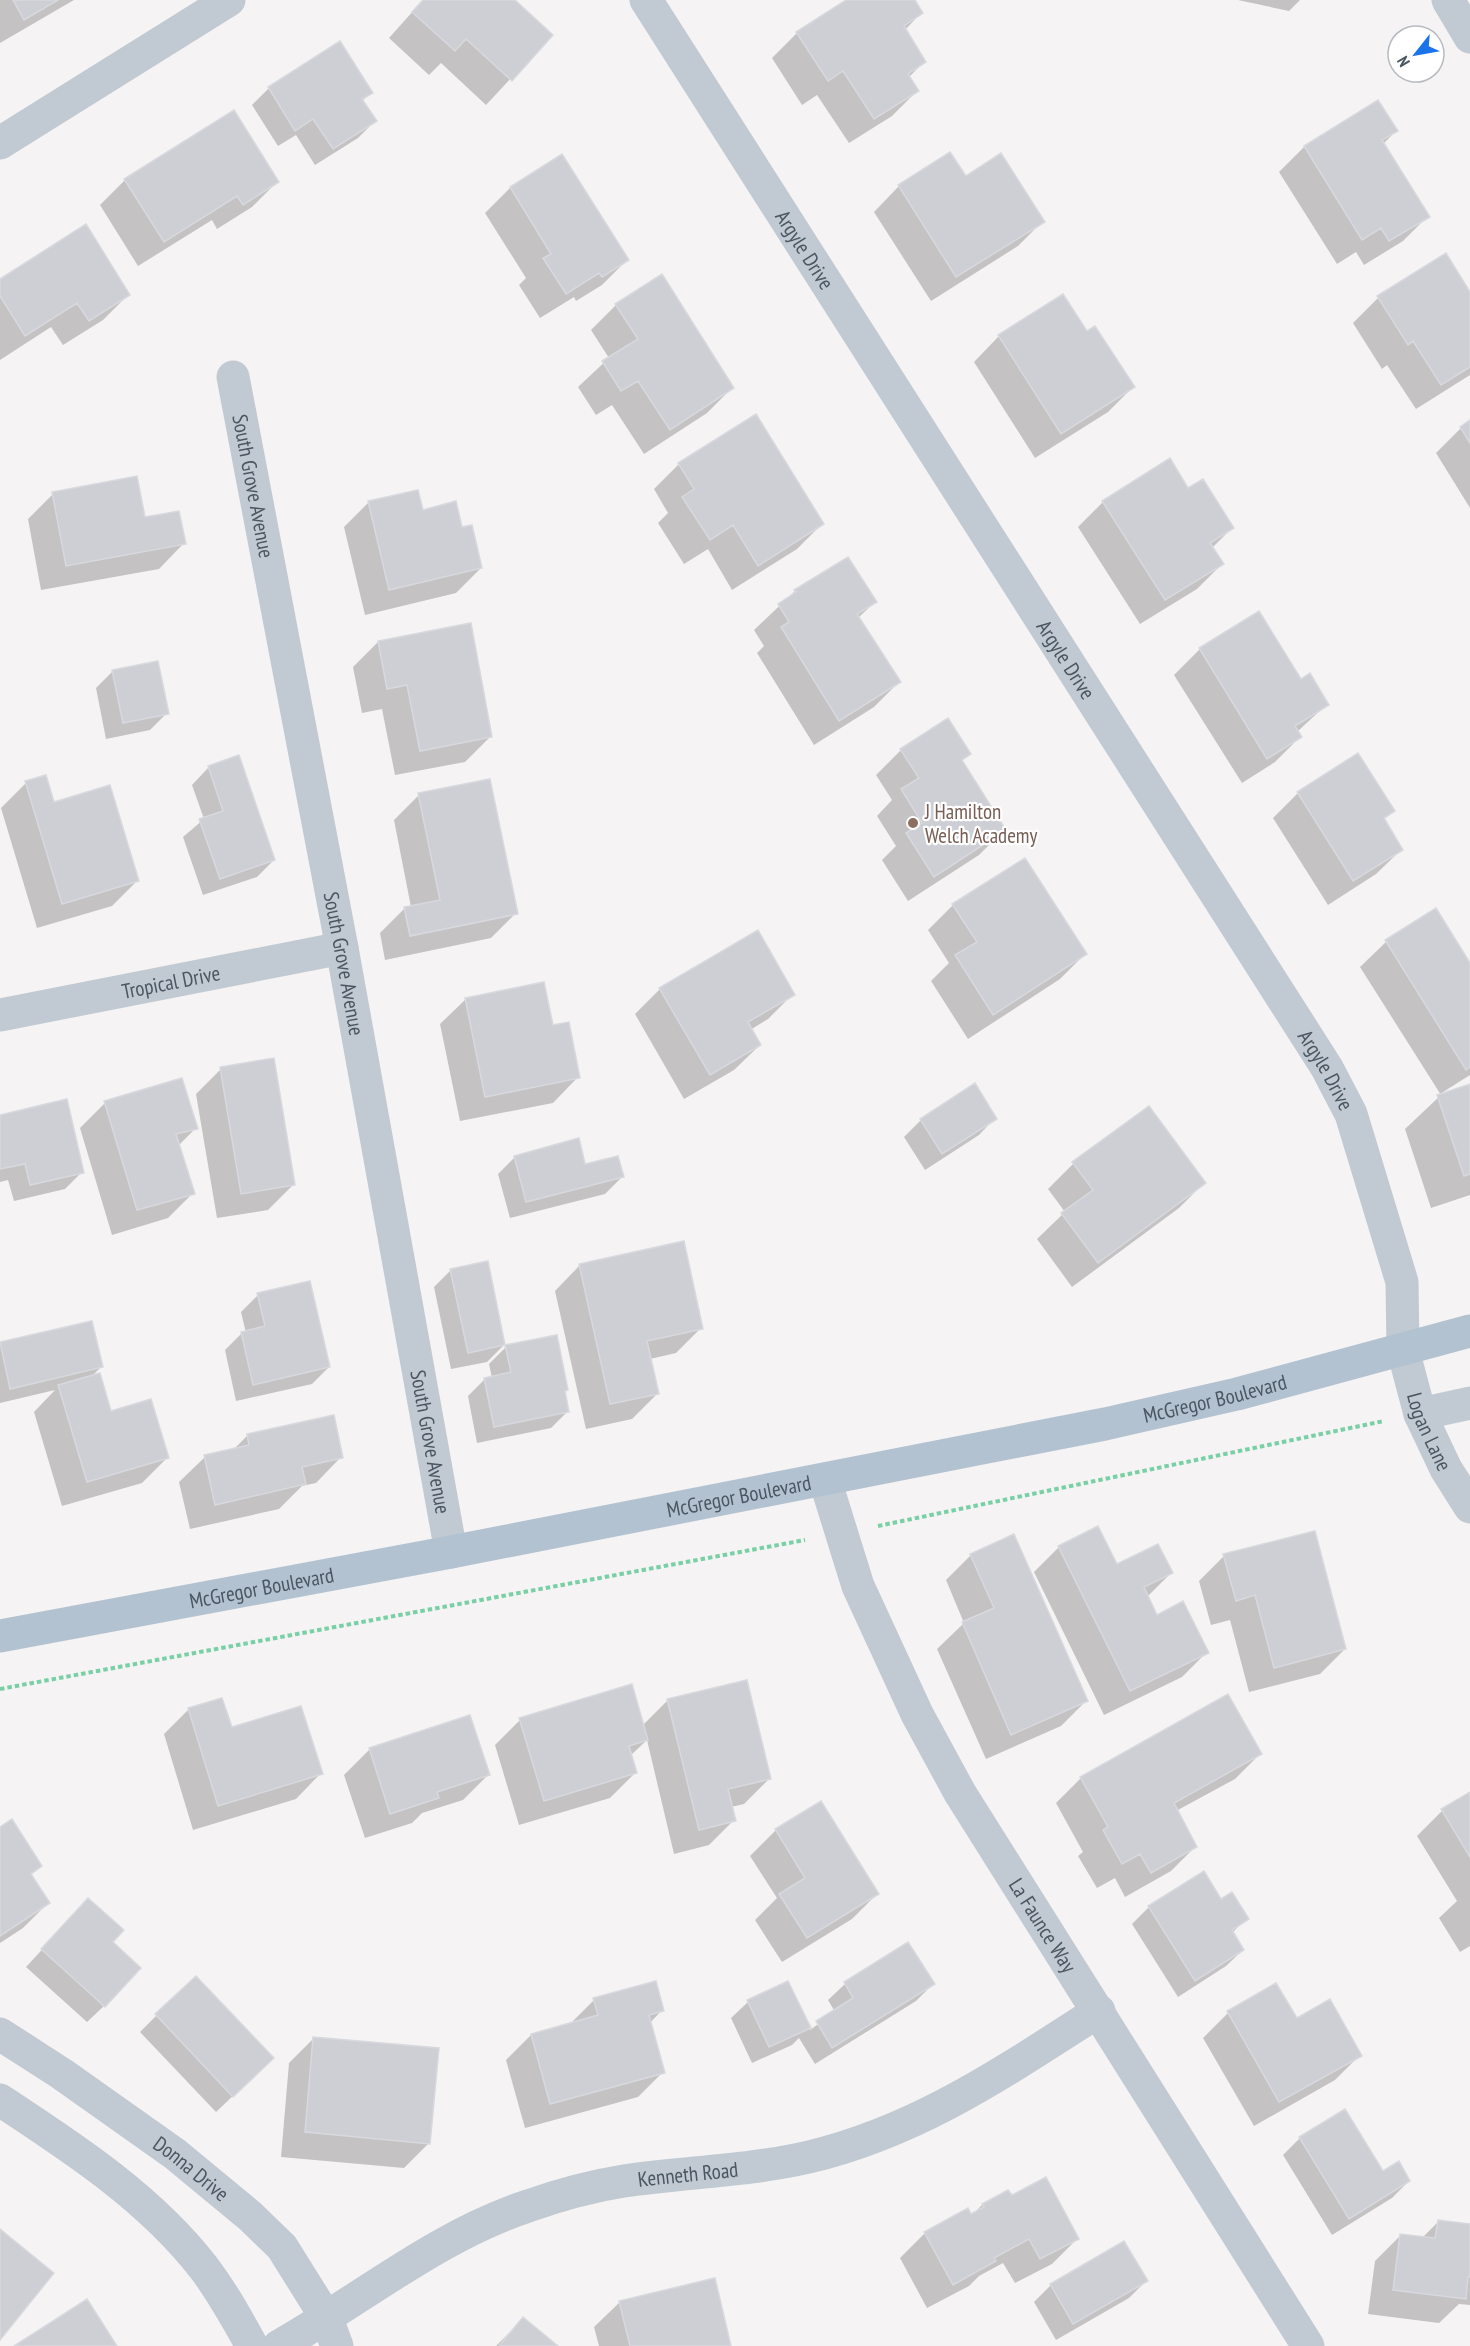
<svg xmlns="http://www.w3.org/2000/svg" width="1470" height="2346" font-family="'PT Sans Narrow',sans-serif">
<rect width="100%" height="100%" fill="#f5f3f3"/>
<path fill="#0003" d="M0 0H74L0 43Z
M423 0H513L551 35 486 105 441 63 429 75 389 38Z
M849 0H913L921 13 905 30 924 62 909 77 917 91 892 116 849 143 817 95 802 105 772 58 797 33Z
M1238 0H1300L1289 11Z
M340 43 371 93 362 101 375 121 358 138 315 165 296 135 278 146 252 105 269 88Z
M1378 102 1396 131 1383 144 1428 216 1403 241 1364 265 1356 252 1337 264 1279 172 1304 147Z
M950 154 965 178 1043 221 1018 246 931 301 874 212 899 186Z
M562 156 627 260 602 285 576 301 574 297 540 318 519 285 526 278 485 213 510 188Z
M125 180 277 182 252 207 217 229 212 220 138 266 100 205Z
M0 281 128 295 103 320 63 345 51 327 0 360Z
M1470 295V375L1416 409 1387 365 1382 369 1353 323 1378 298Z
M1062 296 1086 333 1133 387 1108 412 1035 458 974 362 999 336Z
M616 305 732 388 707 413 644 454 612 405 596 415 578 387 609 358 591 330Z
M756 417 822 524 797 549 732 590 708 549 684 564 658 523 668 513 654 489 679 464Z
M1470 422V508L1436 453 1461 428Z
M1188 490 1232 528 1212 548 1222 564 1197 589 1140 624 1078 527 1103 502Z
M53 494 144 519 184 543 159 569 41 590 28 519Z
M369 502 422 511 461 529 481 568 456 593 365 615 344 527Z
M795 591 875 602 858 618 899 682 874 707 814 745 757 653 764 646 754 630Z
M1259 613 1300 681 1327 704 1297 732 1300 737 1275 762 1242 783 1174 675 1200 649Z
M378 642 490 737 465 762 395 775 382 709 362 713 353 667Z
M113 671 167 713 150 730 106 739 96 688Z
M901 750 969 754 961 762 1004 830 979 855 908 901 882 860 896 846 877 816 892 800 876 775Z
M238 757 274 860 257 877 203 895 183 837 204 819 192 785 208 768Z
M26 783 137 881 112 906 37 928 1 808Z
M1298 793 1393 811 1383 820 1402 849 1376 874 1328 905 1273 818Z
M419 795 516 913 491 938 385 960 380 933 405 908 411 907 394 820Z
M953 905 1085 954 1060 979 968 1039 931 981 949 963 928 930Z
M1435 910 1470 966V1075L1440 1094 1470 1085V1195L1431 1208 1405 1129 1441 1095 1360 967 1386 942Z
M660 989 793 994 768 1019 750 1030 760 1045 734 1070 684 1099 635 1014Z
M466 999 551 1027 578 1077 553 1103 460 1121 440 1024Z
M221 1069 294 1184 268 1210 217 1218 196 1094Z
M974 1085 995 1118 979 1135 925 1170 904 1137 921 1120Z
M105 1103 196 1128 178 1146 193 1193 168 1218 112 1235 80 1128Z
M0 1117 82 1172 65 1189 14 1201 8 1180 0 1182Z
M515 1157 584 1166 622 1177 605 1194 510 1218 498 1174Z
M1073 1164 1204 1183 1179 1208 1072 1287 1037 1239 1065 1212 1048 1189Z
M580 1265 701 1328 676 1353 650 1359 657 1394 632 1419 586 1429 555 1291Z
M451 1270 504 1345 487 1362 451 1369 434 1287Z
M258 1295 329 1367 312 1384 236 1401 225 1350 241 1334 246 1333 241 1312Z
M91 1323 101 1367 91 1377 110 1413 167 1458 142 1483 62 1506 34 1412 55 1390 0 1403V1343Z
M506 1347 567 1390 564 1393 568 1411 551 1428 477 1443 468 1396 485 1379 492 1378 489 1364Z
M247 1436 341 1457 316 1483 302 1486 279 1509 190 1529 179 1482 205 1457 232 1451Z
M1059 1547 1116 1566 1171 1573 1147 1597 1156 1617 1207 1652 1182 1677 1104 1715 1034 1572Z
M971 1555 1086 1701 1061 1726 986 1759 937 1649 964 1623 946 1580Z
M1224 1556 1345 1649 1320 1674 1249 1692 1230 1620 1211 1625 1199 1581Z
M668 1700 769 1779 744 1804 731 1807 734 1820 709 1845 674 1854 647 1740 630 1756 635 1773 610 1798 519 1825 495 1745 520 1720 642 1726Z
M189 1709 321 1773 296 1799 193 1830 164 1734Z
M469 1717 488 1775 463 1800 422 1813 412 1823 365 1838 344 1775 369 1750Z
M1260 1754 1235 1779 1176 1811 1196 1846 1171 1871 1125 1897 1115 1878 1097 1888 1078 1856 1083 1852 1056 1803 1081 1778Z
M1470 1793V1946L1460 1952 1439 1918 1457 1901 1417 1836 1442 1811Z
M821 1803 877 1894 852 1919 782 1962 755 1920 777 1898 750 1856 775 1831Z
M0 1829 41 1866 30 1876 48 1903 23 1928 0 1943Z
M1203 1873 1221 1901 1247 1918 1232 1933 1243 1950 1226 1966 1178 1997 1132 1924 1149 1907Z
M88 1900 111 1942 104 2006 87 2022 26 1967Z
M788 1983 810 2030 835 2012 828 2000 845 1984H933L916 2001 815 2064 799 2038 792 2045 752 2063 731 2018 748 2002Z
M1276 1985 1296 2020 1360 2055 1335 2080 1254 2126 1203 2038 1228 2013Z
M594 2000 662 2010 650 2023 663 2072 638 2097 525 2128 506 2060 531 2035 569 2025Z
M157 2015 255 2075 216 2112 140 2032Z
M314 2038 429 2143 404 2168 281 2157 289 2063Z
M1344 2111 1382 2173 1409 2181 1392 2198 1332 2235 1283 2155 1300 2138Z
M1008 2192 1011 2197 1077 2239 1052 2264 1015 2283 1003 2263 979 2276 969 2286 927 2308 900 2258 925 2233 971 2216 982 2205Z
M1438 2222 1470 2226V2305L1459 2304 1439 2323 1368 2314 1375 2261 1400 2236 1422 2238Z
M1146 2281 1129 2298 1056 2340 1034 2302 1051 2285Z
M620 2302 729 2346H599L594 2327Z
M523 2319 556 2346H496Z"/>
<path fill="#cdcfd5" stroke="#d7d9de" stroke-width="1.5" d="M13 0H58L24 20Z
M423 0H515L553 35 512 81 466 39 455 51 412 12Z
M846 0H915L923 13 904 26 926 62 908 74 919 91 874 119 843 71 828 81 796 32Z
M340 41 373 93 362 99 377 121 333 149 313 119 295 131 268 87Z
M1378 100 1398 131 1382 140 1430 217 1389 241 1381 228 1362 240 1304 146Z
M234 110 279 182 243 205 237 196 164 242 124 179Z
M950 152 966 176 1001 153 1045 222 956 277 898 185Z
M562 154 629 260 602 277 599 273 566 294 543 258 551 254 510 187Z
M86 224 130 295 89 321 77 303 25 336 0 296V279Z
M1446 253 1470 292V367L1441 385 1413 341 1408 345 1377 296Z
M662 274 734 388 670 430 638 381 621 391 602 361 638 339 615 304Z
M1063 294 1087 331 1095 326 1135 387 1061 434 998 335Z
M756 414 824 524 758 566 733 525 710 540 682 497 694 489 678 463Z
M1470 420V443L1460 427Z
M1170 458 1188 488 1203 479 1234 528 1210 543 1224 564 1165 600 1102 501Z
M137 476 145 517 179 511 186 544 66 566 52 492Z
M418 490 423 510 456 501 462 527 472 525 482 568 389 590 368 501Z
M848 557 877 602 857 614 901 682 839 721 781 627 789 622 778 604 796 592 794 590Z
M1259 611 1301 679 1310 673 1329 705 1295 726 1302 737 1267 759 1199 648Z
M471 623 492 737 420 751 407 685 387 689 378 641Z
M158 661 169 714 123 723 112 670Z
M948 718 971 754 962 760 1006 830 934 877 906 833 922 823 901 789 919 778 900 749Z
M1358 753 1395 811 1384 818 1403 850 1353 881 1297 792Z
M239 755 275 860 220 879 199 819 223 811 208 766Z
M46 775 54 802 110 785 139 881 62 904 25 781Z
M490 779 518 914 410 936 404 907 440 900 418 793Z
M1025 858 1087 954 993 1015 955 955 977 942 952 904Z
M1436 908 1470 963V1067L1466 1070 1385 940Z
M758 930 795 995 748 1022 761 1045 710 1075 659 988Z
M544 982 553 1025 569 1022 580 1078 485 1097 465 998Z
M274 1058 295 1185 241 1194 220 1067Z
M182 1078 198 1129 176 1134 195 1194 137 1210 104 1101Z
M975 1083 997 1119 942 1154 920 1119Z
M1470 1084V1174L1464 1176 1437 1095Z
M67 1099 84 1173 30 1185 25 1164 0 1169V1115Z
M1149 1106 1206 1183 1098 1263 1061 1213 1093 1190 1072 1162Z
M579 1138 585 1164 618 1156 624 1177 526 1202 514 1156Z
M684 1241 703 1329 647 1341 659 1394 610 1404 579 1264Z
M488 1261 505 1345 468 1353 450 1269Z
M310 1281 330 1367 253 1385 241 1332 265 1326 257 1293Z
M92 1321 103 1367 10 1389 0 1342Z
M557 1335 568 1390 565 1391 569 1412 494 1427 484 1378 511 1372 505 1345Z
M100 1373 111 1411 151 1399 169 1458 87 1482 58 1385Z
M334 1415 343 1458 302 1467 306 1484 215 1505 204 1455 249 1445 247 1434Z
M1098 1526 1117 1564 1158 1544 1173 1573 1144 1587 1157 1615 1183 1601 1209 1653 1130 1691 1058 1546Z
M1315 1531 1346 1649 1274 1668 1255 1595 1236 1601 1223 1554Z
M1014 1534 1088 1701 1011 1735 962 1622 994 1608 970 1554Z
M747 1680 771 1779 728 1789 736 1821 699 1830 667 1699Z
M632 1684 648 1740 629 1746 637 1773 544 1801 519 1718Z
M1228 1694 1262 1754 1174 1803 1197 1847 1151 1873 1140 1854 1122 1864 1103 1830 1108 1827 1080 1777Z
M222 1698 232 1727 301 1706 323 1774 218 1806 188 1708Z
M470 1715 490 1775 437 1792 439 1798 390 1814 369 1748Z
M1470 1792V1857L1441 1809Z
M821 1801 879 1894 807 1938 779 1894 805 1878 775 1829Z
M12 1819 42 1866 31 1874 50 1903 0 1936V1827Z
M1204 1871 1221 1899 1232 1892 1249 1919 1232 1930 1244 1950 1195 1981 1148 1906Z
M88 1898 124 1930 113 1942 141 1968 105 2007 41 1949Z
M908 1942 935 1984 832 2048 816 2021 853 1998 844 1982Z
M196 1976 274 2058 233 2097 155 2014Z
M656 1981 664 2011 649 2015 665 2073 550 2104 531 2034 598 2015 593 1998Z
M788 1981 811 2028 769 2047 747 2000Z
M1276 1983 1297 2018 1330 1999 1362 2056 1279 2102 1227 2011Z
M313 2037 439 2048 430 2144 305 2132Z
M1345 2109 1383 2171 1399 2161 1410 2181 1349 2219 1299 2137Z
M1046 2177 1079 2239 1040 2259 1029 2239 994 2258 996 2261 953 2285 924 2232 968 2208 971 2214 984 2207 982 2204 1008 2190 1012 2195Z
M1438 2220 1470 2224V2277H1468L1466 2299 1393 2290 1400 2234 1435 2238Z
M0 2229 54 2273 0 2340Z
M1124 2241 1148 2281 1073 2324 1050 2284Z
M715 2278 731 2346H630L619 2301Z
M87 2299 117 2346H14Z
M523 2317 558 2346H499Z"/>
<g fill="none" stroke-linecap="round" stroke-linejoin="round">
<path stroke="#7ad0a6" stroke-width="4" stroke-dasharray="4.5 3" stroke-linecap="butt" d="M878 1526 1384 1421
M0 1689 805 1540"/>
<g stroke="#c1cad2" stroke-width="33">
<path id="s1" d="M646 0 1327 1068 1351 1114 1402 1282 1403 1350 1420 1414 1446 1469 1470 1507"/>
<path d="M1448 0 1470 37"/>
<path d="M0 143 229 0"/>
<path id="s2" d="M233 377 342 948 451 1552"/>
<path id="s3" d="M0 1015 342 948"/>
<path d="M1420 1414 1470 1403"/>
<path id="s4" d="M825 1480 858 1586 917 1714 960 1793 1308 2346"/>
<path id="s5" d="M0 2034 62 2074 175 2154 250 2216 282 2247 327 2319 337 2346"/>
<path d="M0 2100C73 2148 150 2198 204 2268 223 2293 237 2319 252 2346"/>
<path id="s6" d="M279 2346C362 2299 437 2236 528 2206 559 2195 592 2186 624 2181 685 2172 748 2171 809 2157 919 2131 1005 2071 1099 2011"/>
</g>
<path stroke="#b3c2d1" stroke-width="33" id="s7" d="M0 1636 451 1552 1105 1424 1237 1394 1470 1331"/>
</g>
<circle fill="#8d6e63" stroke="#fff" stroke-width="2" cx="913" cy="823" r="6"/>
<g text-anchor="middle" dominant-baseline="central" stroke-width="4.5" stroke-linejoin="round" paint-order="stroke">
<g font-size="21" fill="#4a5661" stroke="#fff">
<text stroke="none"><textPath href="#s1" startOffset="296">Argyle Drive</textPath></text>
<text stroke="none"><textPath href="#s2" startOffset="111">South Grove Avenue</textPath></text>
<text stroke="none"><textPath href="#s1" startOffset="782">Argyle Drive</textPath></text>
<text stroke="none"><textPath href="#s2" startOffset="597">South Grove Avenue</textPath></text>
<text stroke="none"><textPath href="#s3" startOffset="174">Tropical Drive</textPath></text>
<text stroke="none"><textPath href="#s1" startOffset="1268">Argyle Drive</textPath></text>
<text stroke="none"><textPath href="#s7" startOffset="1238">McGregor Boulevard</textPath></text>
<text stroke="none"><textPath href="#s1" startOffset="1648">Logan Lane</textPath></text>
<text stroke="none"><textPath href="#s2" startOffset="1083">South Grove Avenue</textPath></text>
<text stroke="none"><textPath href="#s7" startOffset="752">McGregor Boulevard</textPath></text>
<text stroke="none"><textPath href="#s7" startOffset="266">McGregor Boulevard</textPath></text>
<text stroke="none"><textPath href="#s4" startOffset="498">La Faunce Way</textPath></text>
<text stroke="none"><textPath href="#s5" startOffset="234">Donna Drive</textPath></text>
<text stroke="none"><textPath href="#s6" startOffset="450">Kenneth Road</textPath></text>
</g>
<g font-size="21" fill="#785e54" stroke="#fff" text-anchor="start">
<text x="925" y="811">J Hamilton<tspan x="925" dy="24">Welch Academy</tspan></text>
</g>
</g>
<g transform="translate(1416 54) rotate(239)"><circle r="28" fill="#ffffff" stroke="#b7bbc0" stroke-width="1.5"/>
<path d="M0-4.5L10 22L0 15L-10 22Z" fill="#1a73e8"/>
<text y="-9" font-size="16" font-weight="bold" text-anchor="middle" fill="#4a5661">N</text>
</g>
</svg>
